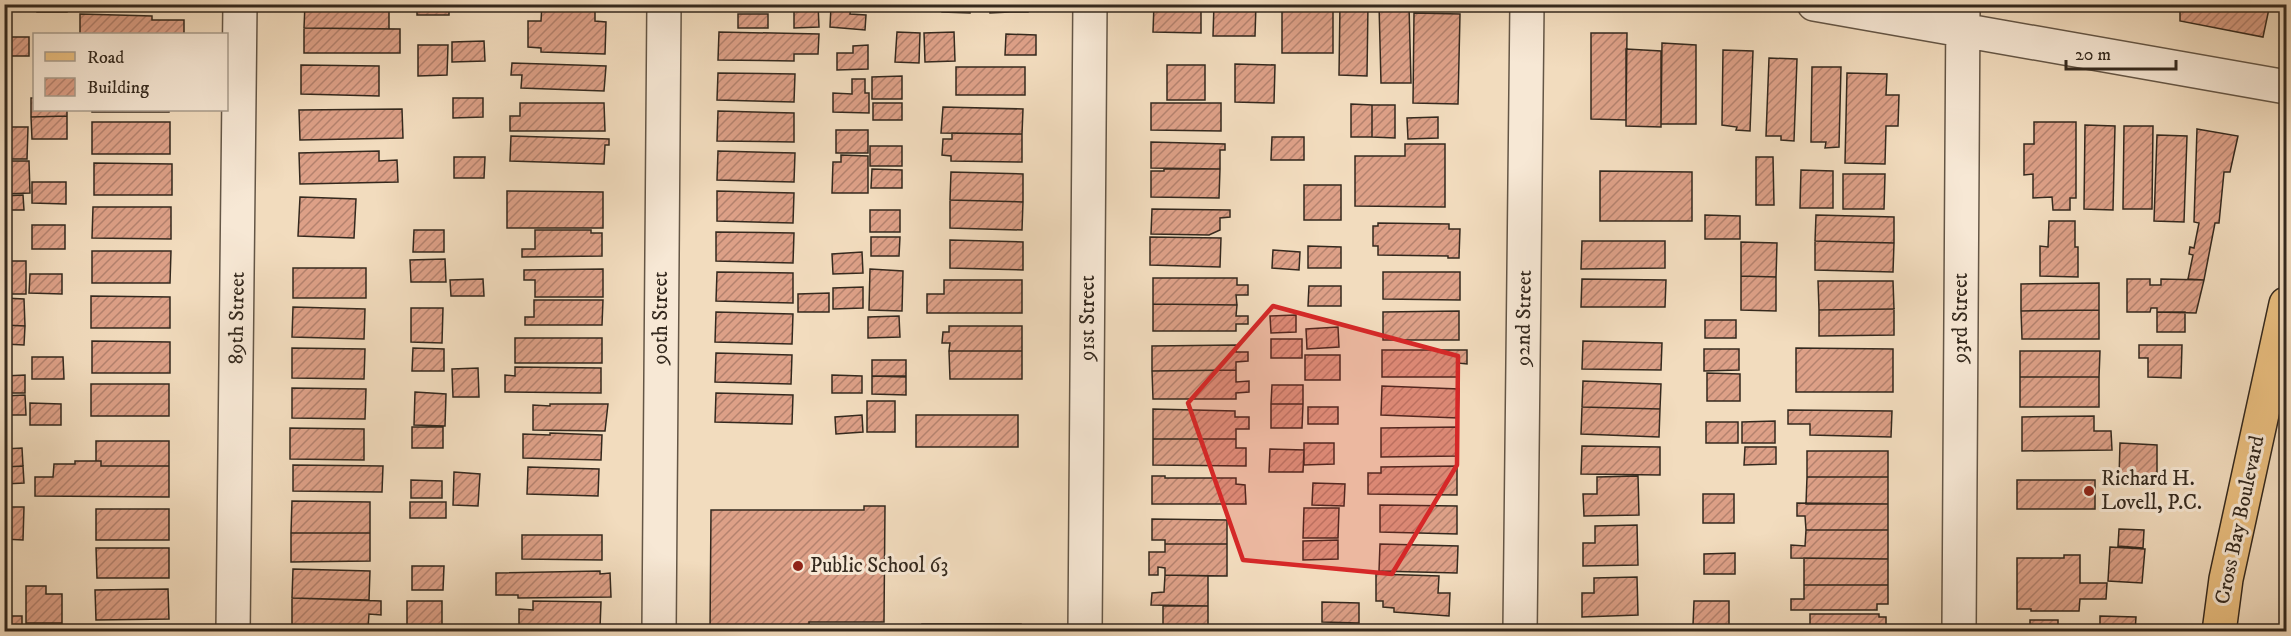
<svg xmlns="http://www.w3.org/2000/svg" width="2291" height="636" font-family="'IM FELL DW Pica',serif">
<defs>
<pattern id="building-hatch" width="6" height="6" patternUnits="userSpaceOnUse" patternTransform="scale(1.5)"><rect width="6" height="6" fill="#dda087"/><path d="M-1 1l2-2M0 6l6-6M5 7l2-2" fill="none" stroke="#b4826e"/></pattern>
</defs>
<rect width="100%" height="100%" fill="#f2dcbe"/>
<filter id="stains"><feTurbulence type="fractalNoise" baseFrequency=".00333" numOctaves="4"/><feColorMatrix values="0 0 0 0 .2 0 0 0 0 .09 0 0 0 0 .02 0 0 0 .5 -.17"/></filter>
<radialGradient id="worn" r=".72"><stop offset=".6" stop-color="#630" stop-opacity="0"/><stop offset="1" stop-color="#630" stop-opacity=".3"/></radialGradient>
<path fill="url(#building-hatch)" stroke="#34291e" stroke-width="1.5" d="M37 4H67V12H37Z
M305 4H389V29L304 28Z
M417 4H449V15H417Z
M542 4H595V21L606 22 605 54 541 52V48L528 47V21H541Z
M794 4H818L819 27 794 28Z
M942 4H970V13L942 12Z
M980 4H1009V12L990 13V8H980Z
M1009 4H1038V6H1028V12H1009Z
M1154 4H1201V33L1153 32Z
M1214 4H1256L1255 36H1213Z
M1282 4H1333V53H1282Z
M1340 4H1368L1367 76 1339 75Z
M1379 4 1409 5 1411 83H1381Z
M2180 4H2270L2263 37 2180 21Z
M831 6 851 8 850 14 866 15 865 30 830 27Z
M1414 13 1460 14 1458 104 1413 103Z
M80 14 152 16V20H184V34H80Z
M738 14H768V28H738Z
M304 28 400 29V53H304Z
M719 32 819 34 818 54H794V61L718 60Z
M897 32 920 33 919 63 895 62Z
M954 32 955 61 925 62 924 33Z
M1591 33H1627L1626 120 1591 119Z
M1006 34 1036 35V55H1005Z
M4 37H29V56H4Z
M484 41 485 61 452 62V42Z
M1662 43 1696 45V124H1661Z
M418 45H448L447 75 418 76Z
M868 45V69L837 70V53H853V46Z
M1626 49 1661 51V127L1626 126Z
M1723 50 1753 51 1750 131 1736 130 1737 127 1722 125Z
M1769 58 1797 59 1794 141 1781 140V136H1766Z
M512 63 606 66 604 91 521 88 522 75H511Z
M1235 64 1275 65 1274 103 1235 102Z
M301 65 379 66V96L301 94Z
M1167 65H1205V100H1167Z
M956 67H1025V95H956Z
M1812 67H1841L1839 147 1825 148 1826 142H1811Z
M718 73 795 74 794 102 717 100Z
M1847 73 1887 74 1886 95H1899L1898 126H1886L1885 164 1845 163Z
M902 76V99H872V77Z
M852 79H865V93H869V113L833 112V93L852 94Z
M31 98H34V110H67V116L31 117Z
M453 98H483V117L453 118Z
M520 103H604L605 131H510V116H520Z
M873 103H902V120H873Z
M1151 103H1221V131L1151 130Z
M1351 104 1372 105V137H1351Z
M1372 105H1395V138L1372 137Z
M943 107 1023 109 1022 134 941 133Z
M402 109 403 138 300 140 299 110Z
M92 110H169V112H92Z
M718 111 794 113V142L717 141Z
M67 116V139H32L31 117Z
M1438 117V138L1408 139 1407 118Z
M92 122H170V154H92Z
M2034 122H2076V198H2070V210H2053L2052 197 2033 198V174L2024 175V144H2034Z
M2085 125 2115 126 2113 210 2084 209Z
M2124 126H2153L2152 209H2123Z
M4 127H28L27 159H4Z
M2197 129 2238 136 2230 172H2224L2219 223H2215L2204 280 2188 279 2193 255 2189 254 2190 247 2194 248 2199 223 2194 222Z
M836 130H868V153H836Z
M952 133 1022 134V162L951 161V156L942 155 943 139H952Z
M2157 135 2187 136 2184 222 2154 221Z
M511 136 609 139V145H605L604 164 510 161Z
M1272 137H1304V160H1271Z
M1151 142 1225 144V150H1220V169L1151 168Z
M1405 144H1445V207L1355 206V156H1405Z
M870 146H902V166H870Z
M379 151V161L397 160 398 182 300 184 299 153Z
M718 151 795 153 794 182 717 180Z
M841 155 868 156V193H832L833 162H841Z
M454 157H485L484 178H454Z
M1756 157H1773L1774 205H1756Z
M4 161H29L30 193 4 194Z
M94 163 172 164V195H94Z
M872 169 902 170V188H871Z
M1164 169H1220L1219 198 1151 197V171H1164Z
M1801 170 1833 171V208H1800Z
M1600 171 1692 172V221H1600Z
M951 172 1023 174V202L950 200Z
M1843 174H1885L1884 209H1843Z
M32 182H66V204L32 203Z
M1304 185H1341V220H1304Z
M507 191 603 192V228H507Z
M717 191 794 193 793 223 717 221Z
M23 195 24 210H4V196Z
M300 197 356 199 354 238 298 236Z
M950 200 1023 202 1022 230 950 228Z
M93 207H171V239L92 238Z
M1152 209 1230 210V217L1220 218V230L1209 235 1151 234Z
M870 210H900V232H870Z
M1705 215 1740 216V239H1705Z
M1816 215 1894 217V243L1815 241Z
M2049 221H2075V247H2078V277L2040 276V246L2048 247Z
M1378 223 1449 224V229H1460L1459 258H1448V256L1378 255V246H1373V226H1378Z
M32 225H65V249H32Z
M414 230H444V252H413Z
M535 230H591V233H602V256L522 257V249H535Z
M716 232 794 233 793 263 716 261Z
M871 237H900L899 256H871Z
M1150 237 1221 238 1220 267 1150 265Z
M950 240 1023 242V270L950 268Z
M1582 241H1665V268L1581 269Z
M1815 241 1894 243 1893 272 1815 270Z
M1741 242 1777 243 1776 277 1741 276Z
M1308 246 1341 247V268H1308Z
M1273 250 1300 252 1299 270 1272 268Z
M92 251H171L170 283H92Z
M862 252 863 273 833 274 832 254Z
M445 259 446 282H411L410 260Z
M4 261H26V294H4Z
M293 268H366V298H293Z
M603 269V297H535V280H524V270Z
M870 269 903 271 902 311 869 310Z
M717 272 793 273V303L716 301Z
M1383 272H1460V300L1383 299Z
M30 274H62V294L29 293Z
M1741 276 1776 277V311L1741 310Z
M1153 278H1237V285H1248V295H1236L1237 305 1153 304Z
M483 279 484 296H451L450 280Z
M1582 279 1666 280 1665 307H1581Z
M2127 279H2150V285H2161V279L2204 280 2196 313 2157 312V308H2151L2150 312H2127Z
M944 280H1022V313H927V294H944Z
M1818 281H1893L1894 309 1819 310Z
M2099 283V310L2021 311V284Z
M1309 286H1341V306H1308Z
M863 287V308L833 309V288Z
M829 293V312H798V294Z
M91 296 170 297V328H91Z
M4 298 24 299 25 326 4 325Z
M534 300H603L602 325H525V317H534Z
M1153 304 1237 305 1236 316H1248V324H1236V331H1153Z
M293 307 365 309 364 339 292 337Z
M411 308H443L442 343 411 342Z
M1894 309V335L1819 336V310Z
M2099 310V339H2022L2021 311Z
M1459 311V340H1383V312Z
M716 312 793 314 792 344 715 342Z
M2157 312H2185V332H2157Z
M1296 315V332L1271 333 1270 316Z
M899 316 900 337 868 338V317Z
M1705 320H1736V338H1705Z
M4 325 25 326 24 345 4 344Z
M949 326H1022V351H949L950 343H942L943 332H949Z
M1338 327 1339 347 1307 349 1306 329Z
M515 338H602V363H515Z
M1271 339H1302V358H1271Z
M92 341 170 342V373H92Z
M1583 341 1662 343 1661 370 1582 369Z
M1236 345V352H1248V361L1236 362V370L1152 371V346Z
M2139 345H2182L2181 378 2148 377V358H2139Z
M292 348 365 349 364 379 292 378Z
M413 348 444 349V371H412Z
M1796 348 1893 349V392H1796Z
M1704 349H1739V370L1704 371Z
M1382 350H1467V364L1458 363 1459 377H1382Z
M949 351H1022V379H950Z
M2020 351H2100L2099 377H2020Z
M716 353 792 355 791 384 715 382Z
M1305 355H1340V380H1305Z
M32 357H63L64 379H32Z
M872 360H906V376H872Z
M515 367 601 368V393L505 392V375L515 376Z
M478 368 479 397H453L452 369Z
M1236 370V382L1249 381V392L1236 393V399H1153L1152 371Z
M1707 373 1740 374V401H1707Z
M25 375V393H4V376Z
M832 375 862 376V393H832Z
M872 376 906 377V395L872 394Z
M2020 377H2099V407H2020Z
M1583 381 1661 384 1660 409 1582 407Z
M91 384H169V416H91Z
M1272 385H1303V404H1271Z
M1382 386 1459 389 1458 418 1381 415Z
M292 388 366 389 365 419 292 418Z
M415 392 446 394 445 426 414 425Z
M716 393 793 395 792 424 715 422Z
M25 395 26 415H4V396Z
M867 401H895V432H867Z
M30 403 61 404V425H30Z
M550 404H608L605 431 533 430V405L550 406Z
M1271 404H1303L1302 428H1271Z
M1308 407H1338V424H1308Z
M1582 407 1660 409 1659 437 1581 434Z
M1153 409 1235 411V417H1249V429H1236V439H1153Z
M1788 410 1892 411 1891 437 1810 435V424H1788Z
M862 415 863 432 836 434 835 417Z
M916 415H1018V447H916Z
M2094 416V431H2111L2112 450 2022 451V417Z
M1775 421V443H1742V422Z
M1706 422H1738V443H1706Z
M412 427H443V448H412Z
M1458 427V456L1381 457V428Z
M290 428 364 429V460L290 459Z
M550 433 602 435 601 460 523 458V434L550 435Z
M1153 439H1236V448H1246V466L1153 465Z
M96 441H169V466H101V461H96Z
M1304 443H1334V464L1304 465Z
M2120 443 2157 445V479L2119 478Z
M1582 446 1660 447V475L1581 474Z
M1745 447H1776V464L1744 465Z
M22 448 23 466 4 467V449Z
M1270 449 1304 450 1303 472H1269Z
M1807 451H1888V477H1807Z
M75 461H101V466H169V497L35 496V477H53L54 464H75Z
M293 465 383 466 382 492 293 491Z
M23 466 24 483 4 484V467Z
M1457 466V495L1368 494V473H1381V467Z
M528 467 599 469 598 496 527 494Z
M454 472 480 474 478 506 453 505Z
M1152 476H1165V478H1236V484L1245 485 1246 504H1152Z
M1638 476 1639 515 1584 516 1583 494H1597V477Z
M1807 477H1888V504H1806Z
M411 480 442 481V498H411Z
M2017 480H2095V509H2017Z
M1313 483 1345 484 1344 506 1312 505Z
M1703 494H1734V523H1703Z
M292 501 370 502V533H291Z
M410 502H446V518H410Z
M1797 503 1888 504V530H1806L1805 516H1797Z
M1380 505 1457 506V534L1380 532Z
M864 506H885L884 622H809V632H710L711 510H864Z
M4 507H24L23 540 4 539Z
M1304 508H1339L1338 538H1303Z
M96 509H169V540H96Z
M1152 519 1227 520V544H1165V540H1152Z
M1637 525 1638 565 1583 566V543H1595V526Z
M2119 529 2144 530 2143 548 2118 546Z
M1806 530H1888V559L1791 558V545L1805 546Z
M291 533H370V561L291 562Z
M522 535H602V560L522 559Z
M1338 540V559L1303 560V541Z
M1165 544H1227V576L1165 575V568L1158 567V575H1149V552H1165Z
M1380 544 1458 546 1457 573 1379 571Z
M2110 547 2145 549 2142 583 2108 581Z
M96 548H169V578H97Z
M1735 553V574H1704V554Z
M2064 555H2080V583H2107L2106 599H2080L2079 611H2031V609H2017V558H2064Z
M1804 558 1888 559V585H1804Z
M412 566H444L443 590H412Z
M293 569 370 571 369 600 292 598Z
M600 571V574L610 573 611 597 518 598V595H496V573Z
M1376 574 1439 576 1438 593H1450L1449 616 1394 612V608L1383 607V601H1376Z
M1165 575 1208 576V606L1151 605 1152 593 1164 592Z
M1637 577 1638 615 1582 617V593H1594V578Z
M1804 585H1888V604H1877V610H1791V599H1804Z
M26 586H46V594H62V623H26Z
M168 589 169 619 96 620 95 590Z
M292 598 381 601V615L369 614 368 628 292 627Z
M407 601H442V632H407Z
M533 601 601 602 600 628 519 626V609L533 610Z
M1694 601H1729V625H1693Z
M1322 602 1359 603V623L1322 622Z
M1163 606H1208V632H1163Z
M1810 614H1879V617H1886V632H1810Z
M4 616H22V632H4Z
M2100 616 2136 617 2135 632H2100Z
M2030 620H2058V628H2075V632H2019V630H2030Z
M26 623H62V632H26Z
M922 624H1021V632H922Z
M1393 625 1438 626V632H1393Z
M1637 626V632H1594V627Z
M169 628V632H96V629Z"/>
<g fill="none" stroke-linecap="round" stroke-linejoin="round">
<g stroke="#645646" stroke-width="36">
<path id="street" d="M1814 4 2286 87
M233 632 240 4
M659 632 664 4
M1085 632 1090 4
M1520 632 1527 4
M1959 632 1963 4"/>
</g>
<g stroke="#34291e" stroke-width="36">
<path id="primary" d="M2219 632 2226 579 2286 304"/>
</g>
<use href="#street" stroke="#f7e8d5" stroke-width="33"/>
<use href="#primary" stroke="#e9be7f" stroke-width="33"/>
</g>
<path fill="#d62828" fill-opacity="0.2" stroke="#d62828" stroke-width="4.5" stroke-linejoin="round" d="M1273 306 1458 356 1457 465 1392 574 1243 560 1188 403Z"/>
<g fill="#8f2418" stroke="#f7e8d5" stroke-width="2">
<circle cx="2089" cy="491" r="6"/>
<circle cx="798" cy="566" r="6"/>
</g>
<g text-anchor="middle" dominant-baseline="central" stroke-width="6" stroke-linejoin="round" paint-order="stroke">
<g font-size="21" fill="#34291e" stroke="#f7e8d5">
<text transform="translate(237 318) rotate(-89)">89th Street</text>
<text transform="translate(661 318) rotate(-90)">90th Street</text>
<text transform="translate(1088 318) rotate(-90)">91st Street</text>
<text transform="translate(1524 318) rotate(-89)">92nd Street</text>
<text transform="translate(1961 318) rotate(-90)">93rd Street</text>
<text transform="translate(2240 520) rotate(-78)">Cross Bay Boulevard</text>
</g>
<g font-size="21" fill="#34291e" stroke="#f7e8d5" text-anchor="start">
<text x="2101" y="479">Richard H.<tspan x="2101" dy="24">Lovell, P.C.</tspan></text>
<text x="810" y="566">Public School 63</text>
</g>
</g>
<rect width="2291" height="636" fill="none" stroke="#f2dcbe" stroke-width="24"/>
<rect x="6" y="6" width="2279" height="624" fill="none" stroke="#34291e" stroke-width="3"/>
<rect x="12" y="12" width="2267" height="612" fill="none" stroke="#34291e" stroke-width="1.5"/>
<rect x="33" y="33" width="195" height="78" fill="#f7e8d5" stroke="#a99c8c" stroke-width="1.5"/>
<rect x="45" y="52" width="30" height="9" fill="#e9be7f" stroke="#a99c8c" stroke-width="1.5"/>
<text x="87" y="63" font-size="18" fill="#34291e">Road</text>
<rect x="45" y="78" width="30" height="18" fill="url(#building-hatch)" stroke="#a99c8c" stroke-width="1.5"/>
<text x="87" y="93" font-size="18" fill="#34291e">Building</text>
<path d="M2066 60v9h110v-9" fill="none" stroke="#34291e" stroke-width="3"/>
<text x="2075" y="60" font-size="18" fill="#34291e" stroke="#f7e8d5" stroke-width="4.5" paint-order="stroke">20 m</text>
<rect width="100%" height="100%" filter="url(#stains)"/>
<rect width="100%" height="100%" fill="url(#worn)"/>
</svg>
